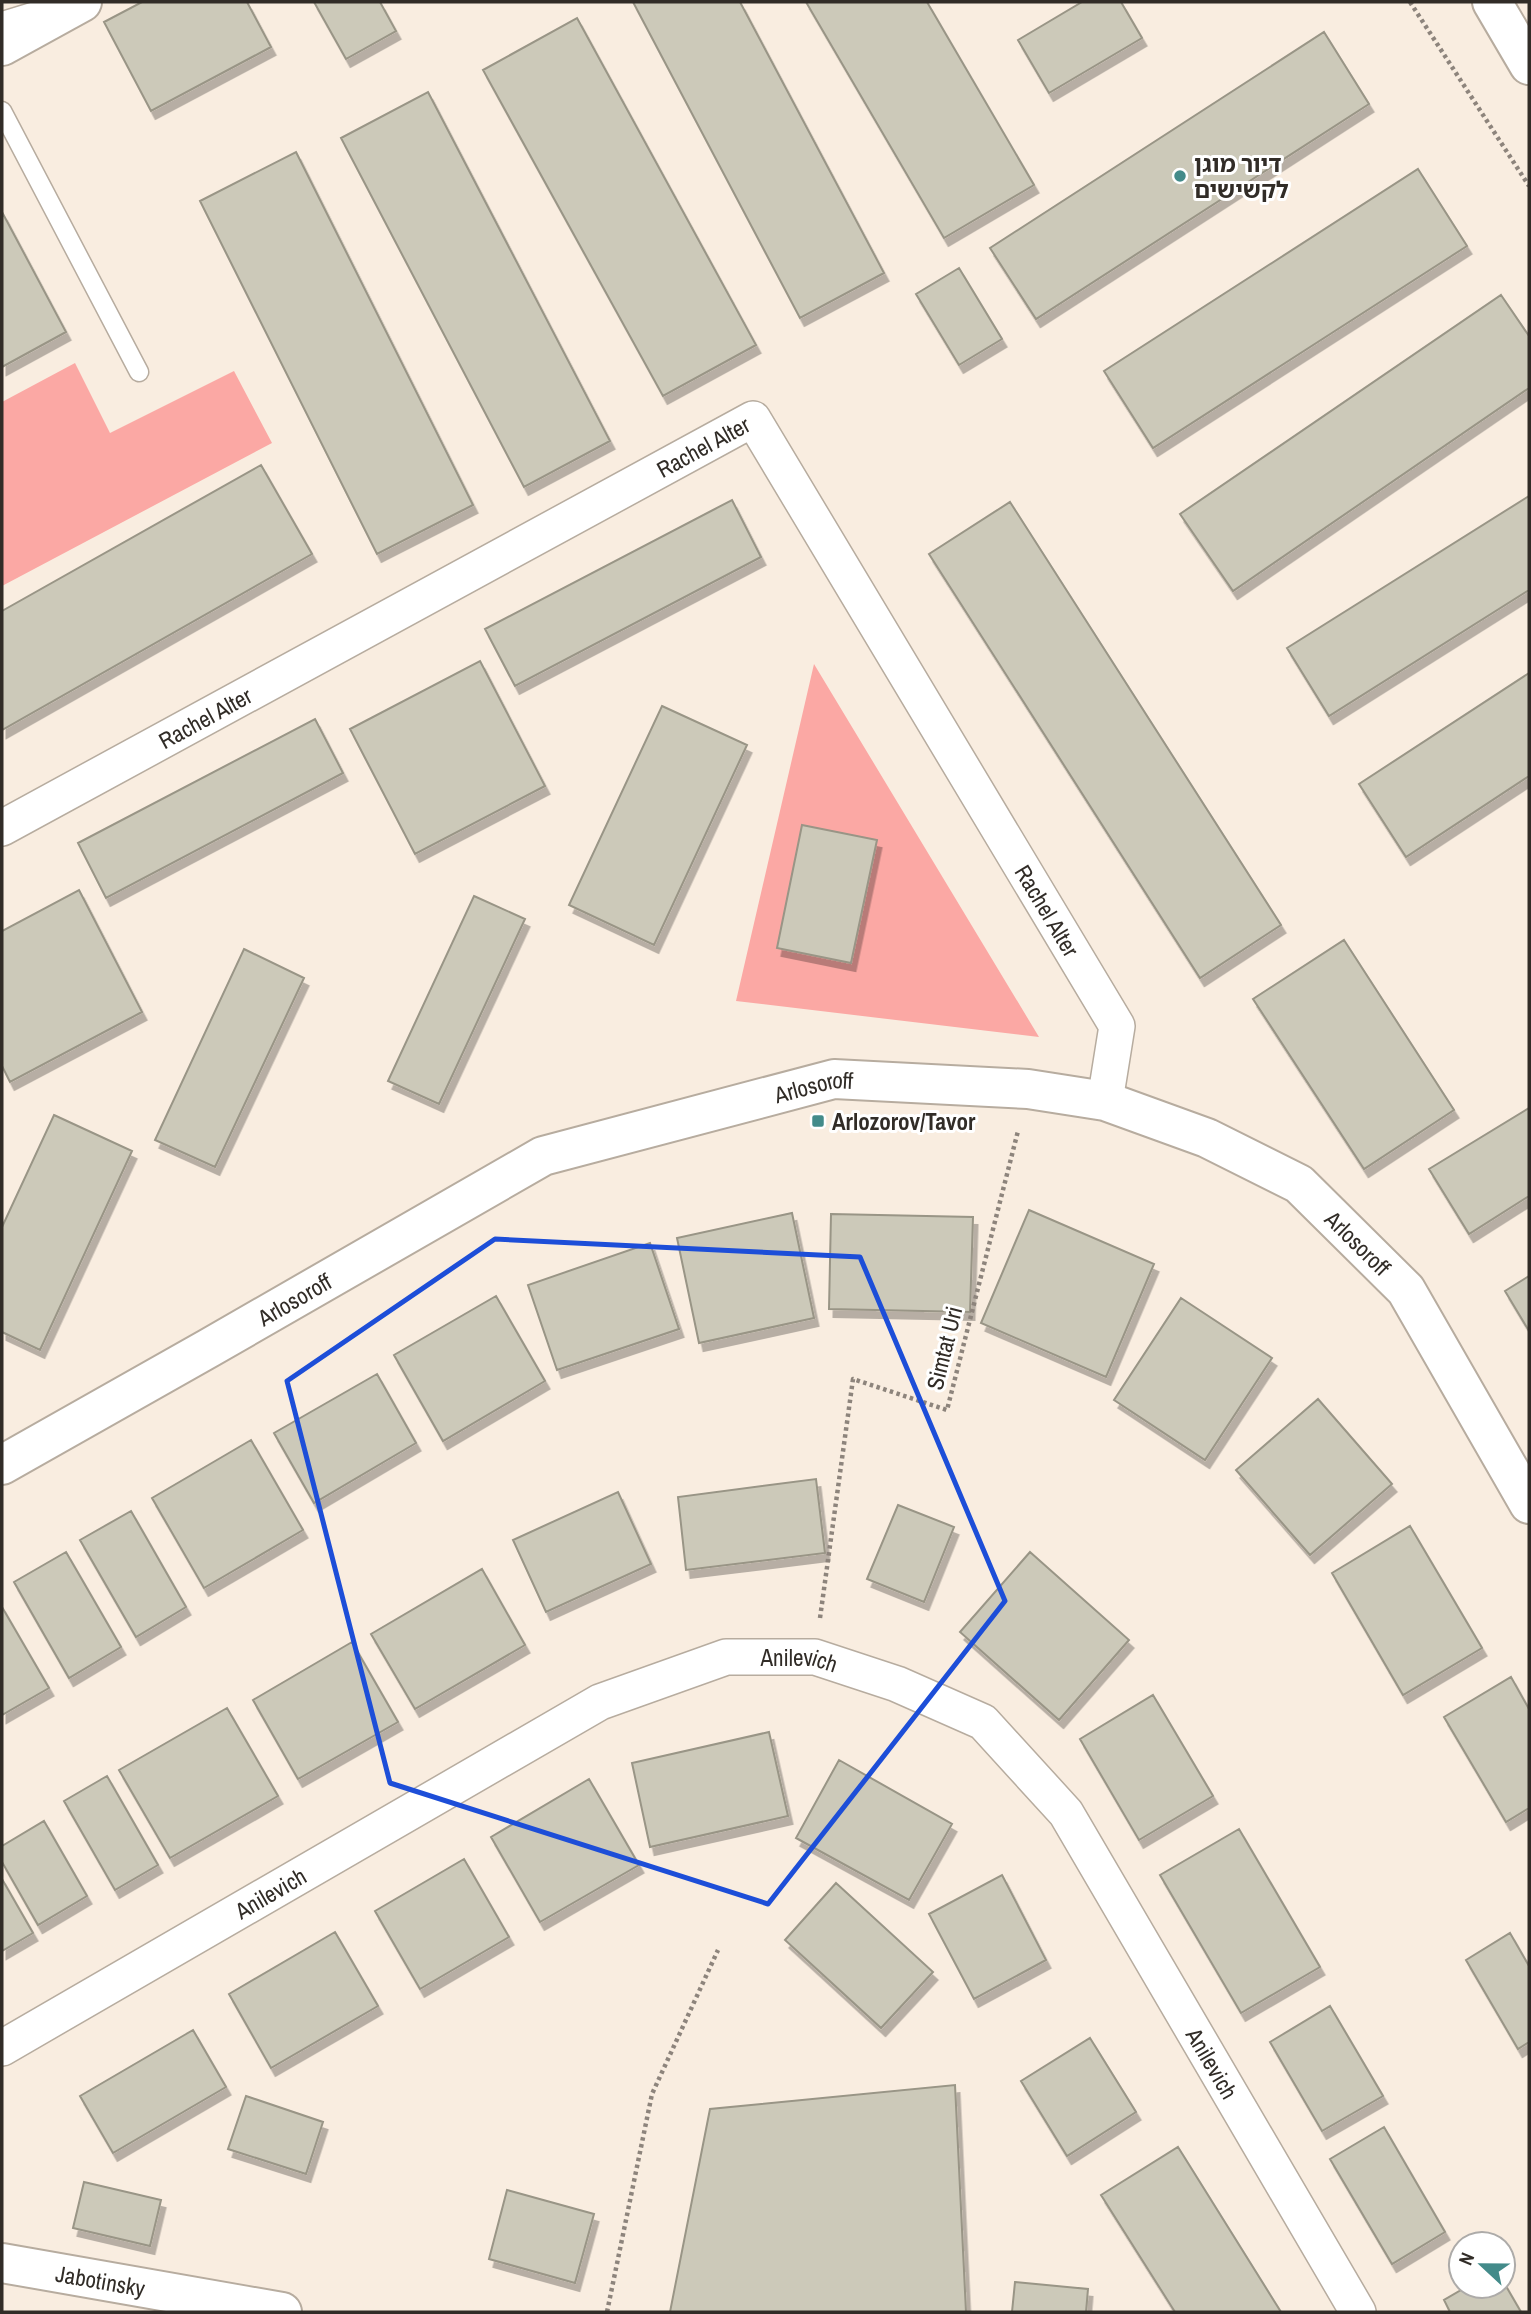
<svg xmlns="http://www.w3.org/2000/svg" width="1531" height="2314" font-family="'Archivo Narrow','Noto Sans Hebrew',sans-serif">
<defs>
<filter id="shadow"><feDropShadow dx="4.5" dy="8" stdDeviation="0" flood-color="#0004"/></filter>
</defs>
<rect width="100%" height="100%" fill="#f9ede0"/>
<path fill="#fba8a4" d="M75 363 110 433 234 371 272 443 2 586V402Z
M814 664 1039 1037 736 1001Z"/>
<path fill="#ccc9b9" stroke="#999586" stroke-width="2" filter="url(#shadow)" d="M142 2H247L271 47 151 111 104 22Z
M314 2H380L396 31 346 59Z
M633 2H740L884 273 800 318Z
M806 2H927L1034 185 944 238Z
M1082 2H1121L1142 38 1049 93 1018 40Z
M577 18 756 345 663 396 483 70Z
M1324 32 1369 104 1036 319 990 248Z
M428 92 610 441 524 487 341 138Z
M296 152 473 505 377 554 200 201Z
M1418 169 1467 246 1153 448 1104 371Z
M2 212 66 332 2 367Z
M959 268 1002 339 959 365 916 294Z
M1501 295 1529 336V388L1233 591 1180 514Z
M261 465 312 554 2 730V611Z
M1529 496V590L1329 716 1287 648Z
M732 500 761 557 515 686 485 629Z
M1010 502 1281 925 1200 978 929 554Z
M480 661 545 786 415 854 350 729Z
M1529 673V776L1406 857 1359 784Z
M662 706 747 745 654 945 569 905Z
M315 719 343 773 106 898 78 843Z
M802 825 877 840 851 963 777 948Z
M79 890 142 1012 10 1082 2 1066V931Z
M474 896 525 919 439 1104 388 1081Z
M1344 940 1454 1110 1364 1169 1253 999Z
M244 949 304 978 215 1167 155 1140Z
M1529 1108V1196L1469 1234 1429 1169Z
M54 1115 132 1151 40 1350 2 1332V1227Z
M1029 1210 1154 1264 1106 1377 981 1323Z
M792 1213 814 1318 699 1343 677 1238Z
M831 1214 973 1217 970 1312 829 1309Z
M650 1243 679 1329 557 1370 528 1285Z
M1529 1276V1331L1505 1291Z
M496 1296 545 1381 443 1441 394 1355Z
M1181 1298 1272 1358 1205 1460 1114 1400Z
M377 1374 416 1443 314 1503 274 1433Z
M1318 1399 1392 1484 1310 1555 1236 1470Z
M251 1440 303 1530 204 1588 152 1498Z
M816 1479 825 1553 686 1570 678 1497Z
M618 1492 651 1564 546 1612 513 1540Z
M898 1505 954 1527 924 1602 867 1579Z
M131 1511 186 1607 136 1637 80 1540Z
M1410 1526 1482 1648 1403 1695 1332 1573Z
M66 1552 121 1647 69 1678 14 1582Z
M1030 1552 1129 1640 1059 1720 960 1632Z
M482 1569 525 1645 415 1709 371 1634Z
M2 1607 49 1688 2 1715Z
M352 1642 398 1722 298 1779 253 1700Z
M1511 1677 1529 1709V1808L1506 1822 1444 1717Z
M1153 1695 1213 1796 1139 1840 1080 1739Z
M227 1708 278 1796 170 1858 119 1770Z
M769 1732 788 1816 650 1847 632 1763Z
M839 1760 952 1824 909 1900 796 1838Z
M107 1776 158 1865 115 1890 64 1801Z
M589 1779 639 1865 540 1922 491 1837Z
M44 1821 87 1896 38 1925 2 1862V1846Z
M1239 1829 1320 1967 1241 2013 1160 1875Z
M464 1859 509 1937 420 1989 375 1911Z
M1002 1875 1046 1960 974 1999 929 1914Z
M2 1879 33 1933 2 1951Z
M836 1883 933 1972 881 2028 785 1940Z
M335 1932 378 2006 271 2068 229 1994Z
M1510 1933 1529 1966V2042L1518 2049 1466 1960Z
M1330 2006 1383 2096 1322 2131 1270 2042Z
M193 2030 226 2087 113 2153 80 2096Z
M1090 2038 1136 2112 1067 2156 1021 2081Z
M955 2085 966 2312H670L710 2109Z
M246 2096 323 2122 306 2174 228 2149Z
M1384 2127 1445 2232 1392 2264 1330 2159Z
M1178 2147 1281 2312H1175L1101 2195Z
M84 2182 161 2200 150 2246 73 2228Z
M507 2190 594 2214 575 2283 489 2259Z
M1503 2281 1521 2312H1450L1444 2300 1468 2286H1503Z
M1015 2282 1088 2289 1086 2312H1012Z"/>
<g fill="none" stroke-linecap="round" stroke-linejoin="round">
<g stroke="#b7ac9f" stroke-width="21">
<path id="lane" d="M2 21 38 10
M2 111 139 372"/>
</g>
<g stroke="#b7ac9f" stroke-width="38">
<g id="street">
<path id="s1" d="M2 828 753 419 1117 1026 1105 1101"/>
<path id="s2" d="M2 2048 600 1702 726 1657H815L897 1684 983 1722 1066 1813 1358 2312"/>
</g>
</g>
<g stroke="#b7ac9f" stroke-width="42">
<g id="secondary">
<path d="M1492 2 1529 65"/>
<path d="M2 46 82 2"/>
<path id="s3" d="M2 1465 209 1348 543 1156 834 1079 1028 1089 1105 1101 1207 1138 1299 1184 1406 1290 1529 1504"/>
<path id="s4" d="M2 2263 282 2312"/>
</g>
</g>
<path stroke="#8d847c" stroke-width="4.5" stroke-dasharray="3.5 3.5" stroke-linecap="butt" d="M1410 2 1529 186
M820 1618 853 1379 947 1410 1018 1131
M607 2312 652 2094 718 1950"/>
<use href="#lane" stroke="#fff" stroke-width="18"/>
<use href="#street" stroke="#fff" stroke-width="35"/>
<use href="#secondary" stroke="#fff" stroke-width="38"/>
</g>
<path fill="none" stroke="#1d4ed8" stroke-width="5" stroke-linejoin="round" d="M495 1239 860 1257 1005 1601 768 1904 390 1783 287 1381Z"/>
<g fill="#438b8a" stroke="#fff" stroke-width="2.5">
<circle cx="1180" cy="176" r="7"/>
<rect x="811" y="1114" width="14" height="14" rx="3.5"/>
</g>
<g text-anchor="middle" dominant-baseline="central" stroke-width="6" stroke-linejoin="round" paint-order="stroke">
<g font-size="23" font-weight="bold" fill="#312c27" stroke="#fff" text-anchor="start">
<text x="1194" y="163">דיור מוגן<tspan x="1194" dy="26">לקשישים</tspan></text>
<text x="832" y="1121">Arlozorov/Tavor</text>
</g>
<g font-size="23" fill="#312c27" stroke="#fff">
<text stroke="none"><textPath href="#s1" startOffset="798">Rachel Alter</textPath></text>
<text stroke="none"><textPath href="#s1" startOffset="231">Rachel Alter</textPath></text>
<text stroke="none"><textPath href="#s1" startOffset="1428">Rachel Alter</textPath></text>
<text stroke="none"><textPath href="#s3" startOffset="903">Arlosoroff</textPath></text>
<text stroke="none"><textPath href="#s3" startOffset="1491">Arlosoroff</textPath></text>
<text stroke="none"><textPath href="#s3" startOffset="336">Arlosoroff</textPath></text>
<text transform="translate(944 1348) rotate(-76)">Simtat Uri</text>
<text stroke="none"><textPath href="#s2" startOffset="898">Anilevich</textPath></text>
<text stroke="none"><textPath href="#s2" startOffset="310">Anilevich</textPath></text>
<text stroke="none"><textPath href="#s2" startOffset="1507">Anilevich</textPath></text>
<text stroke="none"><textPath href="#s4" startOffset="100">Jabotinsky</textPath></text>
</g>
</g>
<rect width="1531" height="2314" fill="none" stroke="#312c27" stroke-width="7"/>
<g transform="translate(1482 2265) rotate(292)"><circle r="33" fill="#ffffff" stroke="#adaba9" stroke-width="2"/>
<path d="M0-5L12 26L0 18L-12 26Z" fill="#438b8a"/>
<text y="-10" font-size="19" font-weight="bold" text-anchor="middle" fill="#312c27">N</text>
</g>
</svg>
